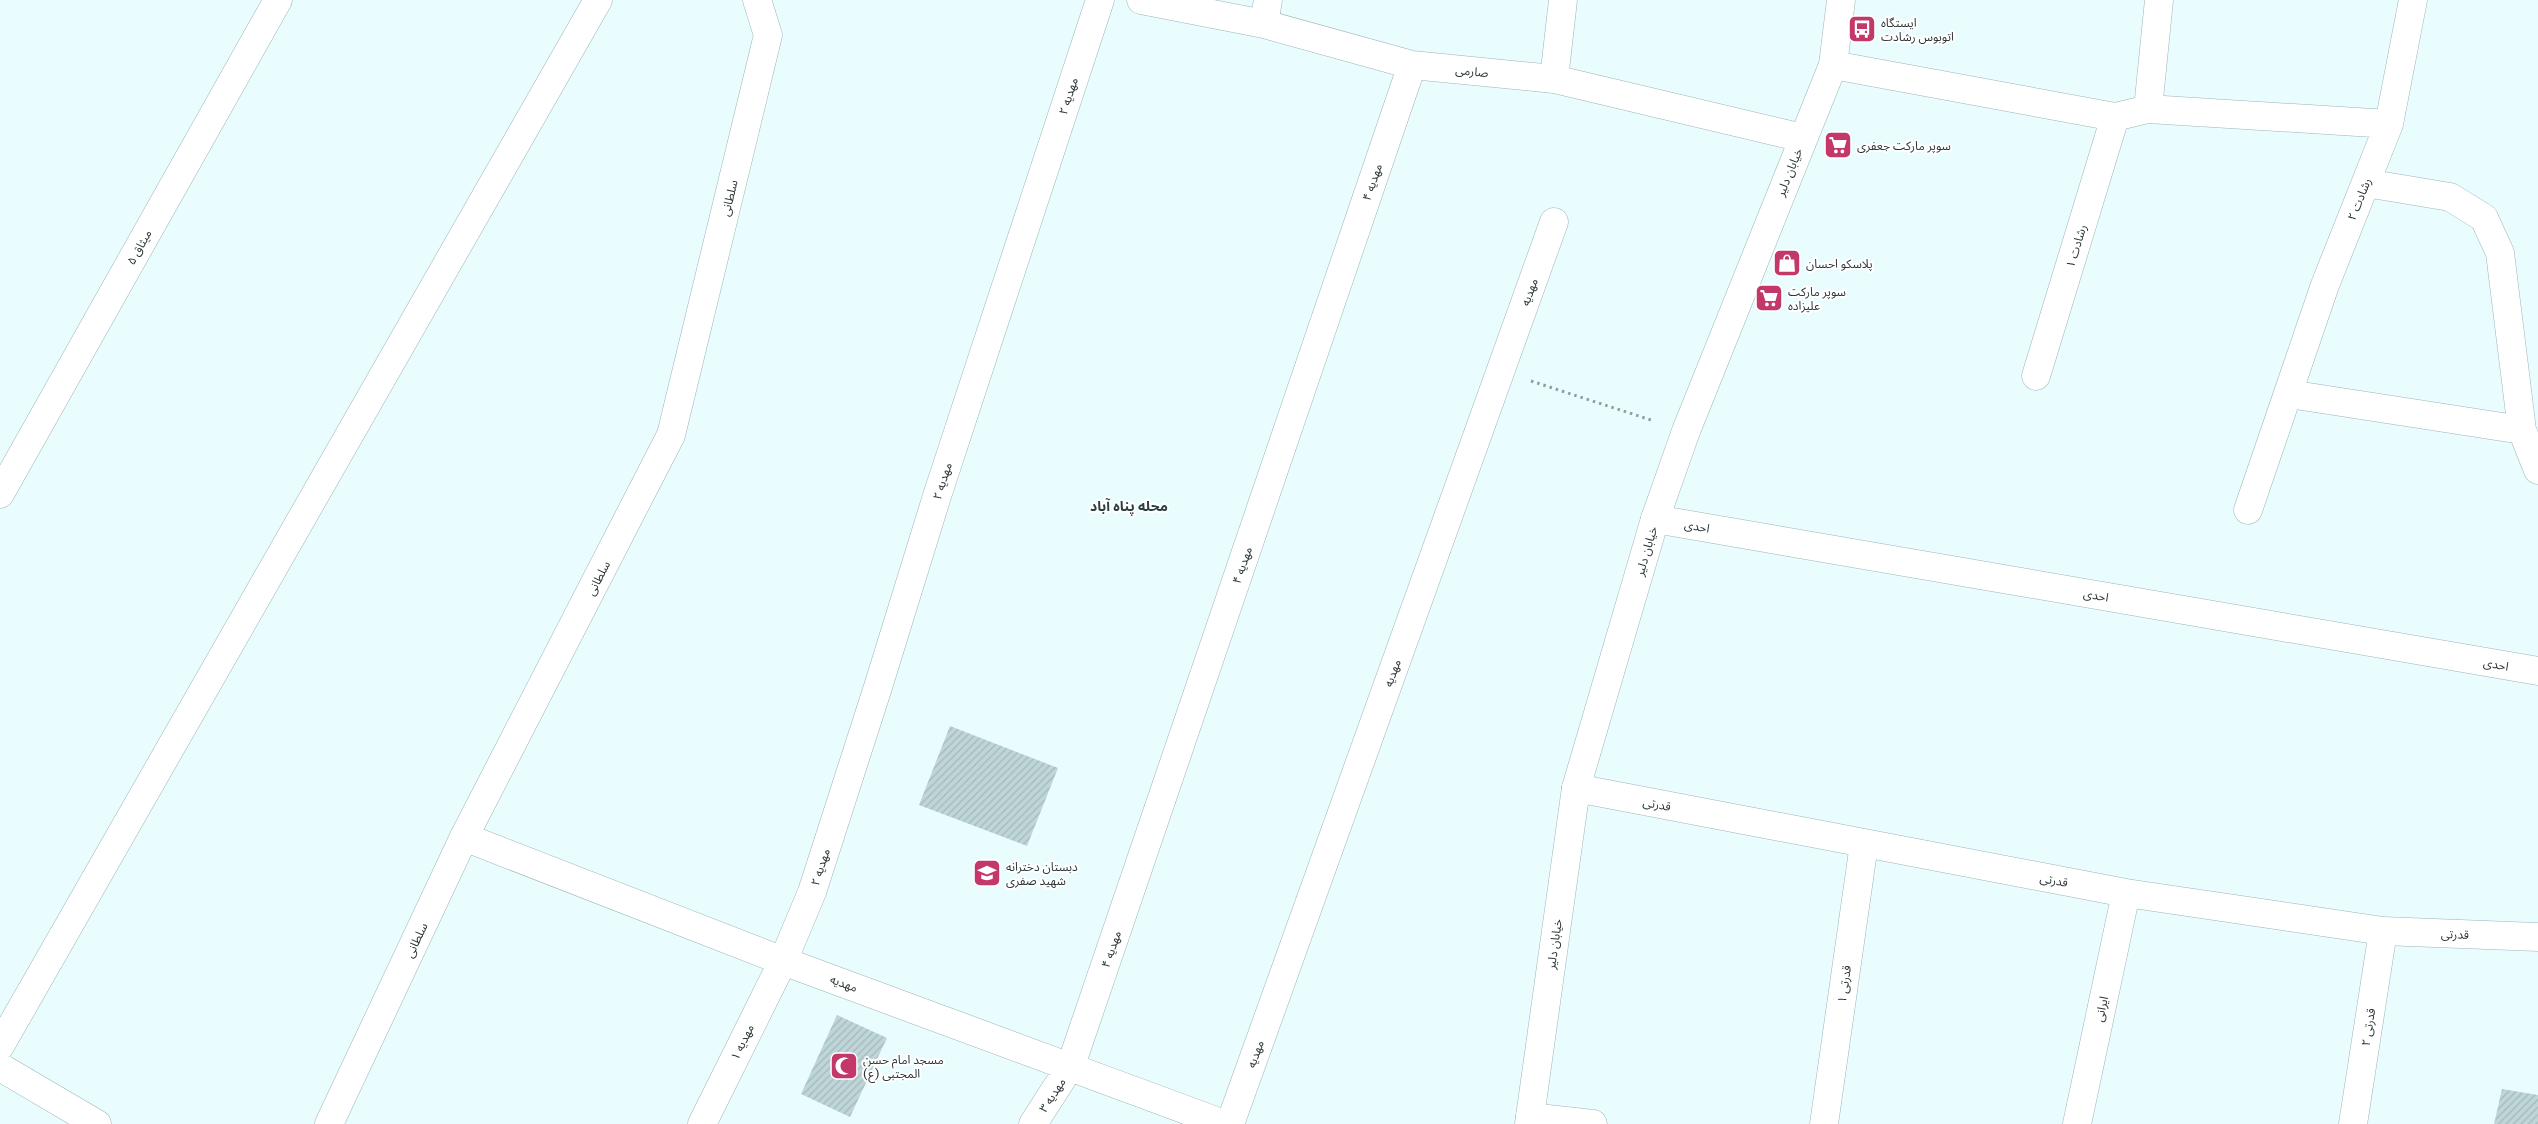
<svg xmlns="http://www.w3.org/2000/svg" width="2538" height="1124" font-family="Merriweather,'Noto Sans Arabic',serif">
<defs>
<pattern id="building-hatch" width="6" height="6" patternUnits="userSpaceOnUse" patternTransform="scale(1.25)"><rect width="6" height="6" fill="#bfd6d9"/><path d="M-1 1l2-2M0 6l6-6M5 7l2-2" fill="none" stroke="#a4b8bb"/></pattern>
</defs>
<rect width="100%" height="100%" fill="#e9fcfe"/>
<path fill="url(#building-hatch)" d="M950 726 1058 768 1027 846 919 805Z
M837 1015 887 1038 850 1117 801 1094Z
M2502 1089 2538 1095V1124H2494Z"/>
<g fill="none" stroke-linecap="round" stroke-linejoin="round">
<g stroke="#9db4b7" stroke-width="29">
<path id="street" d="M1141 0 1264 24 1412 65 1554 79 1803 138
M1264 24 1268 0
M1833 65 2115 117 2148 109 2389 124
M1554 79 1563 0
M2148 109 2159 0
M2366 183 2450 197 2484 218 2500 253 2522 430 2538 470
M2036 376 2115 117
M2289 394 2522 430
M0 494 278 0
M2248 510 2325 285 2389 124 2413 0
M1655 519 2538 671
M1576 788 2126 893 2383 931 2538 937
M464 837 783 961 1224 1124
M0 1046 598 0
M0 1067 97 1124
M1530 1117 1593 1124
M702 1124 783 961 812 892 878 687 937 496 1100 0
M1033 1124 1071 1065 1412 65
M1230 1124 1554 222
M1824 1124 1864 844
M2077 1124 2126 893
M2353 1124 2383 931"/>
</g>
<g stroke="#9db4b7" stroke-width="29">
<path id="secondary" d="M329 1124 464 837 671 435 768 35 757 0
M1529 1124 1576 788 1655 519 1686 431 1833 65 1841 0"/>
</g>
<path stroke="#909ea0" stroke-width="3" stroke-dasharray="2.5 4" stroke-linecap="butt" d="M1531 381 1654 421"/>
<use href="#street" stroke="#fff" stroke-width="28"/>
<use href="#secondary" stroke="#fff" stroke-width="28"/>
</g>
<defs>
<g id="bus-square" transform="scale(1.4375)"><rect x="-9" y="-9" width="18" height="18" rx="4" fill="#c33769" stroke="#fff"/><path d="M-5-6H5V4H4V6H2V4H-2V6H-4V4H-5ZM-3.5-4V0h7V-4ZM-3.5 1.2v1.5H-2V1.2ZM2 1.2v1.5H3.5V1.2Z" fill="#fff"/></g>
<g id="supermarket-square" transform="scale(1.4375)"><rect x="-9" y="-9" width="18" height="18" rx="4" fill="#c33769" stroke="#fff"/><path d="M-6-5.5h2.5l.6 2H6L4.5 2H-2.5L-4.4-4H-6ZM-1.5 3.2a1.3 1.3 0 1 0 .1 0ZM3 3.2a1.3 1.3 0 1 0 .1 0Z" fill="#fff"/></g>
<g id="shop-square" transform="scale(1.4375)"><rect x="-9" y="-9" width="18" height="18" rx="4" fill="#c33769" stroke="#fff"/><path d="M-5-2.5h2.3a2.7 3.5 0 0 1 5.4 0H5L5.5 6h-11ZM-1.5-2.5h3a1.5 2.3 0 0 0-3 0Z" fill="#fff"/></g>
<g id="school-square" transform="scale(1.4375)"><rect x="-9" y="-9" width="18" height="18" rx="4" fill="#c33769" stroke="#fff"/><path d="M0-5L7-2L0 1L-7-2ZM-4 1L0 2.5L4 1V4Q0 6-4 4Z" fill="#fff"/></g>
<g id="mosque-square" transform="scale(1.4375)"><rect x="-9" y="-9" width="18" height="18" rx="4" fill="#c33769" stroke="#fff"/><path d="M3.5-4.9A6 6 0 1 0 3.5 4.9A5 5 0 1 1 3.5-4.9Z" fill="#fff"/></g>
</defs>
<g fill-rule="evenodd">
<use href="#bus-square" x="1862" y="29"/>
<use href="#supermarket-square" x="1838" y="145"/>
<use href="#shop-square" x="1787" y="263"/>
<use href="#supermarket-square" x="1769" y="298"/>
<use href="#school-square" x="987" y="873"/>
<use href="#mosque-square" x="844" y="1066"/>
</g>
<g text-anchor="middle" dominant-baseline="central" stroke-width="4" stroke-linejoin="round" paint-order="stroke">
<g font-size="12" fill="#2c3536" stroke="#fff" text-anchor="start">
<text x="1881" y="22">ایستگاه<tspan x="1881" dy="14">اتوبوس رشادت</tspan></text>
<text x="1857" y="145">سوپر مارکت جعفری</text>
<text x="1806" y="263">پلاسکو احسان</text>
<text x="1788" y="291">سوپر مارکت<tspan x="1788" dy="14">علیزاده</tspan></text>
<text x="1006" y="866">دبستان دخترانه<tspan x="1006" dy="14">شهید صفری</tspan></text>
<text x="863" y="1059">مسجد امام حسن<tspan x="863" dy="14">المجتبی (ع)</tspan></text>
</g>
<g font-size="12" fill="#2c3536" stroke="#fff">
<text transform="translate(1472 71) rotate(6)">صارمی</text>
<text transform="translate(1068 96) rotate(-72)">مهدیه ۲</text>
<text transform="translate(1789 172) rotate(-68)">خیابان دلیر</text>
<text transform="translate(1372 182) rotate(-71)">مهدیه ۴</text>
<text transform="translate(729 198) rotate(-76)">سلطانی</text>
<text transform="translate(2359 199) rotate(-68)">رشادت ۲</text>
<text transform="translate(2076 246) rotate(-73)">رشادت ۱</text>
<text transform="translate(139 247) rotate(-61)">میثاق ۵</text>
<text transform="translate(1529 292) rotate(-70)">مهدیه</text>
<text transform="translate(942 481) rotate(-72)">مهدیه ۲</text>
<text transform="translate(1697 526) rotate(10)">احدی</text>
<text transform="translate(1646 551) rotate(-74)">خیابان دلیر</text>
<text transform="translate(1242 565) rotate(-71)">مهدیه ۴</text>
<text transform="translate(598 578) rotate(-63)">سلطانی</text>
<text transform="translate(2096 595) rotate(10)">احدی</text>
<text transform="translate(2496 664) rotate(10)">احدی</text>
<text transform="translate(1392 673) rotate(-70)">مهدیه</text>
<text transform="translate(1657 804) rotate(11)">قدرتی</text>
<text transform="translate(820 867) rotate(-72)">مهدیه ۲</text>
<text transform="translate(2054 880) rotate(11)">قدرتی</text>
<text transform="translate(2455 934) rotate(2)">قدرتی</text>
<text transform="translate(416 940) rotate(-65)">سلطانی</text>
<text transform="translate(1554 944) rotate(-82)">خیابان دلیر</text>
<text transform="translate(1111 949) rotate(-71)">مهدیه ۴</text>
<text transform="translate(844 983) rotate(20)">مهدیه</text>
<text transform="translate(1844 984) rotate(-82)">قدرتی ۱</text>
<text transform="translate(2101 1009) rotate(-78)">ایرانی</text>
<text transform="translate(2368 1027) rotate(-81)">قدرتی ۲</text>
<text transform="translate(742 1042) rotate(-64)">مهدیه ۱</text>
<text transform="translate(1255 1054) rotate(-70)">مهدیه</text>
<text transform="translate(1052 1095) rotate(-57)">مهدیه ۳</text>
</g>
<g font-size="14" font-weight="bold" fill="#2c3f42" stroke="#fff">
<text x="1129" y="506">محله پناه آباد</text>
</g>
</g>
</svg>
